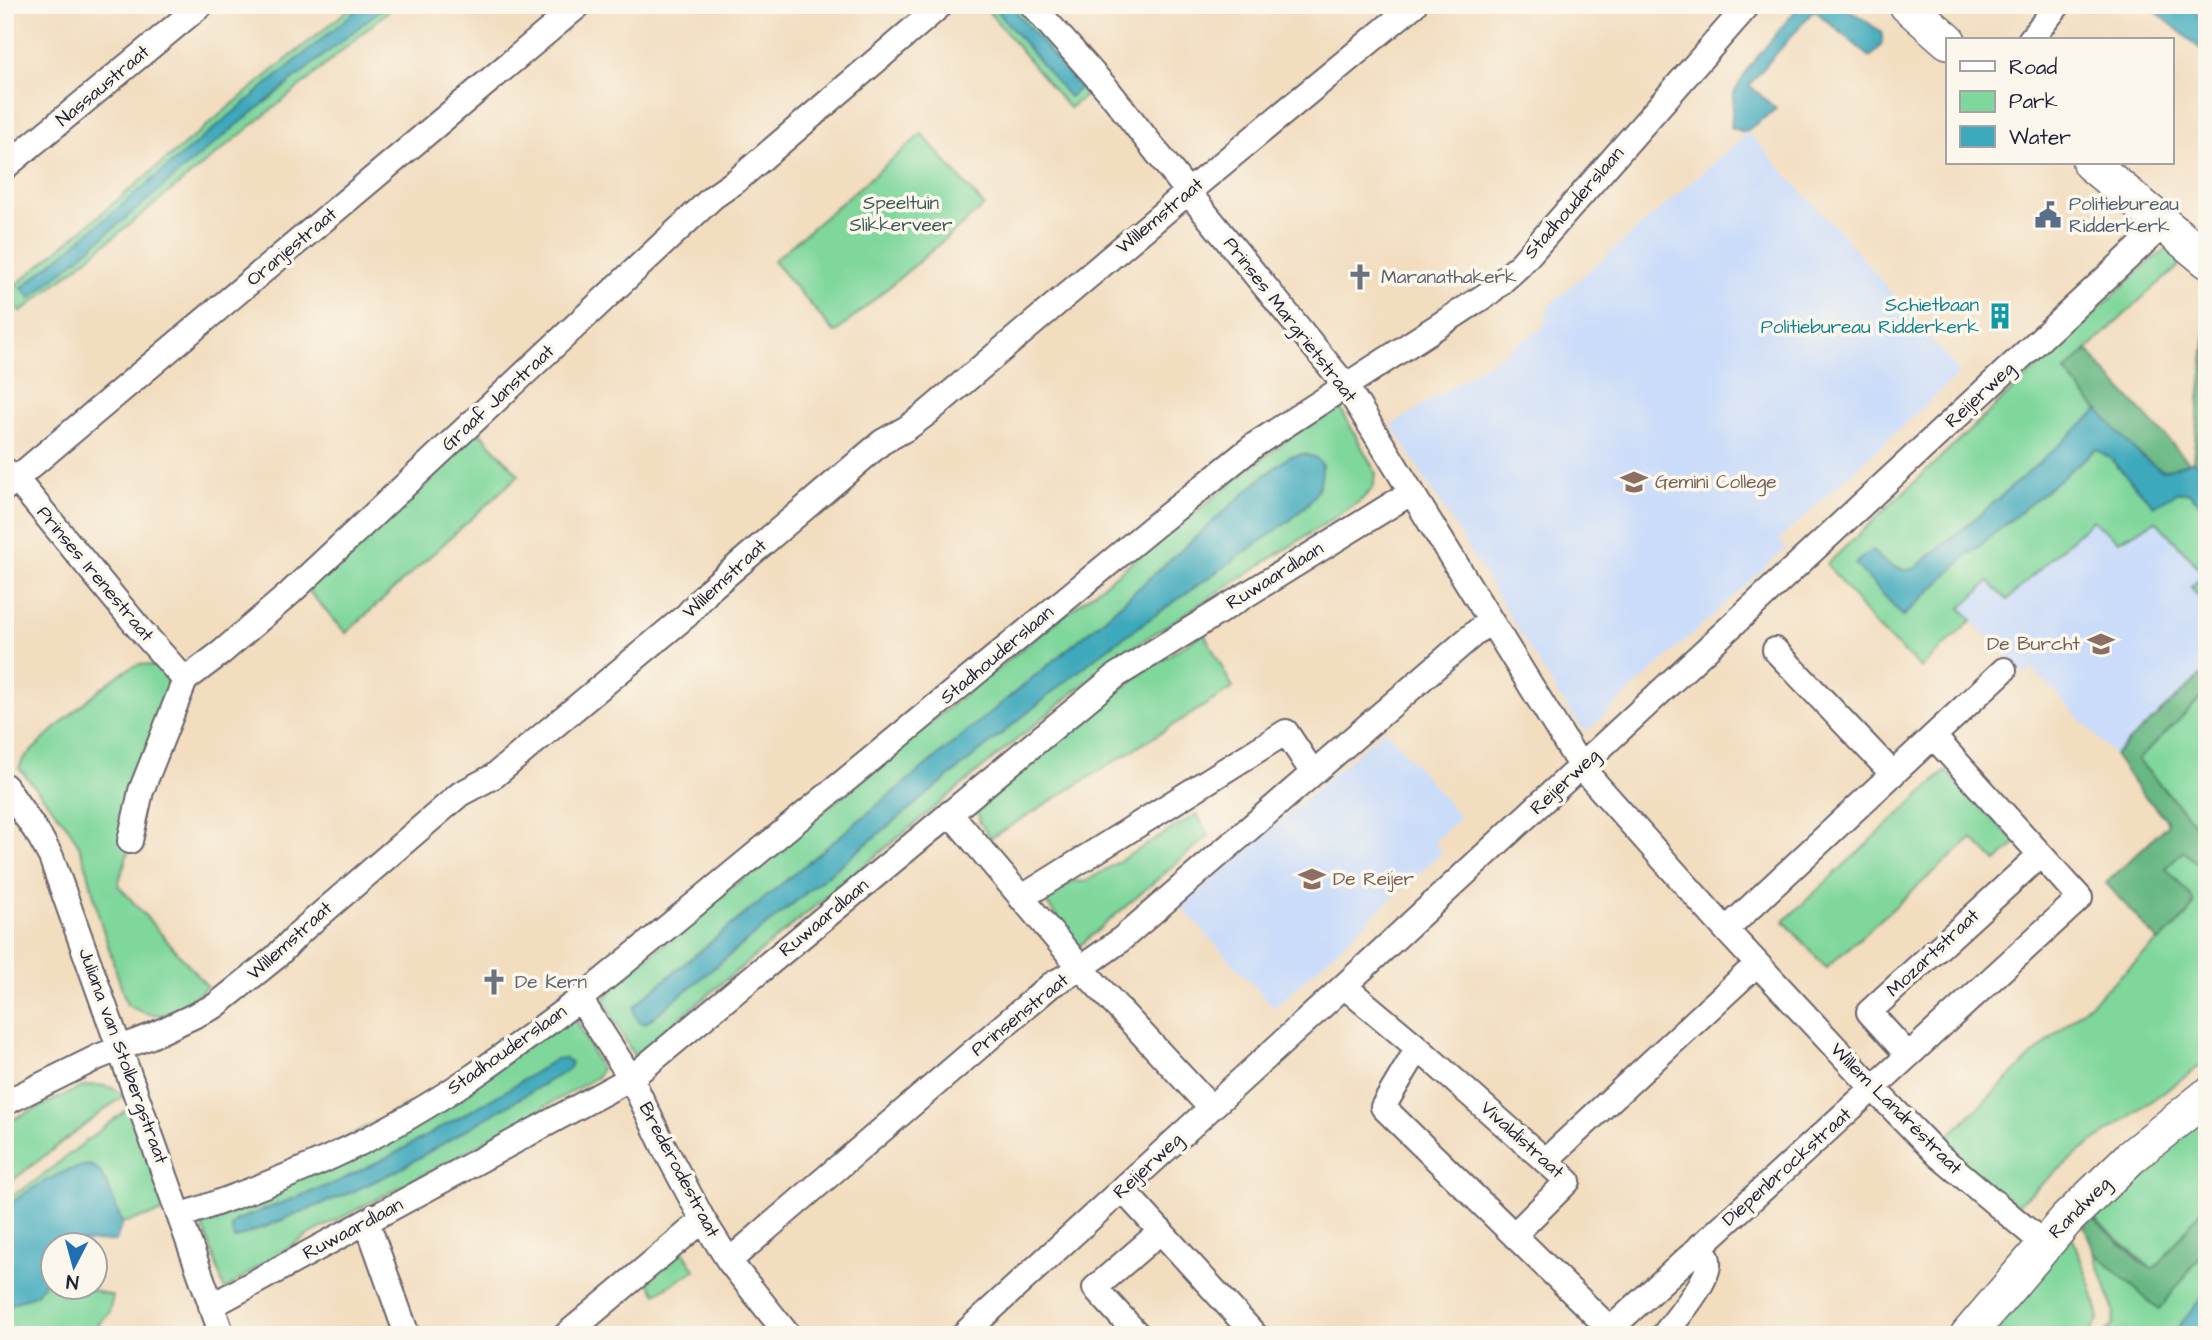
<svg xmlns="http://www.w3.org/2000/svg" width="2212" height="1340" font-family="'Architects Daughter',sans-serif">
<rect width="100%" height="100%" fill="#fbf7ec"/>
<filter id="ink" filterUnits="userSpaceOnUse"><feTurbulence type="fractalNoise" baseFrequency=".0143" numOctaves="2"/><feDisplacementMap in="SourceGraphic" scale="14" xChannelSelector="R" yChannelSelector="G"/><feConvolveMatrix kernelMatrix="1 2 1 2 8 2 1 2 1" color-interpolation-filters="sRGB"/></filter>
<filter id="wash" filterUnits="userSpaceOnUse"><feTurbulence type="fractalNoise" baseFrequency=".00686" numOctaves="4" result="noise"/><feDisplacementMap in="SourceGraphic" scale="28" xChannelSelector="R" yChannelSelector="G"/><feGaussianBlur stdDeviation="1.57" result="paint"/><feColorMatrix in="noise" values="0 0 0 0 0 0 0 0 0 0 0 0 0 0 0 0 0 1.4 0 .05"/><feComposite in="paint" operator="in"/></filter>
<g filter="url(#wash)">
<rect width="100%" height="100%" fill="#f2ddbf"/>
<path fill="#cadcf9" d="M1748 133 1848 241 1960 373 1779 540 1785 549 1588 730 1583 729 1560 698 1392 425 1545 326 1548 306Z
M2092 520 2119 541 2156 521 2206 575 2191 587 2207 608V670L2114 755 2032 668 2025 675 1960 608 1989 582 2008 599Z
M1385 729 1460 817 1434 842 1442 852 1274 1008 1181 907Z"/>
<path fill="#7fd79b" stroke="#507c6b" stroke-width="2" fill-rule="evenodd" d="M354 5H363L22 288 216 142 386 5H395L308 80 21 312 5 294 270 73Z
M983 5H995L994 7 1069 96 1079 88 1010 5H1019L1091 91 1069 108Z
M922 134 984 206 835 333 773 261Z
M2167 248 2181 260 2177 268 2143 297 2065 371 2099 411 1983 512 1914 569C1895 571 1884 562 1871 550L1904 616 1966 557 2096 449 2110 458 2154 506 2176 493 2188 492 2207 510V608L2191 587 2205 574 2156 521 2119 541 2092 520 2007 600 1989 582 1961 608 1972 620 1921 668 1876 626 1827 564 2146 265Z
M1326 409H1341L1376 473 1373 488 1360 501 1132 648 1095 675 634 1056 604 1001 614 985 976 685ZM1304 454 1316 458 1309 503 1288 522 1101 653 646 1023 644 997 1103 620 1264 476 1289 457Z
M476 428 519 475 346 633 303 585Z
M1204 633 1233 688 991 838 980 823 976 807 1141 673Z
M140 664C152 665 161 667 168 677L165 695 126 804 141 810 118 885 207 986C178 1011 164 1026 127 1005L99 917 88 871 79 846 69 828 19 768 23 759C47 737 113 671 140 664Z
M2207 692V838L2137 760Z
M1946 771 2017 843 1996 862 1972 838 1826 968 1784 921Z
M1197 814 1208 836 1078 947 1044 899 1073 881 1085 882Z
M2184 851 2207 873V1061L2081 1151 2006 1214 1942 1142 2032 1056 2186 916 2194 904 2191 896 2166 868Z
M576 1019 601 1070 597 1077 452 1160 312 1233 271 1258 225 1290 199 1215 567 1021ZM556 1059 569 1069 398 1170 354 1191 263 1228 237 1220 337 1182 392 1155 504 1092Z
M98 1085 112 1088 124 1095 5 1186V1123L84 1086Z
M2207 1104V1203L2160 1264 2152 1269 2082 1208Z
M131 1106 167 1211 122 1223 108 1186 89 1165C57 1170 32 1190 5 1207V1200L34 1182Z
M2067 1224 2091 1286 2099 1319 2088 1335H2005L1987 1321Z
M2207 1248V1291L2172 1335H2103L2113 1325 2114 1312 2094 1252 2159 1309Z
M682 1249 695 1270 656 1294 643 1273Z
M48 1276 52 1277V1288H86L113 1296 109 1312 90 1335H5V1306L37 1294Z"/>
<path fill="#67b883" stroke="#446d5f" stroke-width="2" d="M2207 323V472L2193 461Z
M2088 350 2105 372 2189 462 2163 471C2123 449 2094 405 2065 371Z
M2207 670V692L2138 760 2207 838V873L2184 851 2166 868 2191 896 2194 904 2186 916 2159 942 2106 883 2167 825V820L2138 789 2114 755Z
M2207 1203V1248L2159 1310 2094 1252 2079 1212 2082 1208 2142 1263 2152 1269 2160 1263Z"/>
<path fill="#3da9bc" stroke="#30667c" stroke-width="2" d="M363 5H386L216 142 31 298 22 288Z
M995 5H1010L1080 88 1069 97 994 7Z
M1810 5H1843L1881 32C1885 44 1879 49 1870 57L1814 10 1749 85 1776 109 1745 132 1731 128 1734 93 1750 66 1795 11Z
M2148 5H2187L2207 22V54Z
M2099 410C2118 432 2137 457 2163 471L2193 461 2207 472V510L2188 492 2176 493 2154 506 2110 458 2096 449 1966 557 1903 616 1855 564 1871 550C1884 562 1895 572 1914 569L1983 512Z
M1304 454 1316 458 1322 464C1323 494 1308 504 1288 522L1101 653 646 1023H640L634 1013V1007L644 997 1103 620 1264 476 1289 457Z
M564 1058 571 1063 569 1069 398 1170 354 1191 234 1239 231 1226 237 1220 337 1182 392 1155 504 1092 556 1059Z
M89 1165 98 1169 108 1186 122 1223 116 1241 56 1242 55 1245 52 1246 48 1276 37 1294 5 1306V1207C31 1189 58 1170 89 1165Z
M2207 1291V1335H2172Z"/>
</g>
<g filter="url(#ink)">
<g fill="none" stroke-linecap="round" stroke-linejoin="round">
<g stroke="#6b6369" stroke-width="28">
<path id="street" d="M1032 5 1108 90 1188 192 1346 386 1581 767 1726 930 1873 1088 1938 1155 2044 1244
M2030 40 2058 5
M5 167 201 5
M5 470 16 479 138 627 185 680
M5 488 579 5
M1775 650 1893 774
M5 786 40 837 51 857 222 1335
M950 813 1081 968 1211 1108
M130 841 141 791 185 680 222 652 289 594 713 197 736 181 941 5
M1021 898 1286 732 1313 773
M1726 930 2004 670
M1344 986 1418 1048 1383 1107 1610 1329
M580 999 631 1078 664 1147 703 1220 729 1261 788 1335
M1418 1048 1568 1181 1514 1235
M1908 1055 1869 1012 2040 855
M5 1103 98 1057 151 1036 215 1006 276 957 300 932 460 794 494 776 687 615 710 589 882 442 907 428 926 414 1188 192 1414 5
M1545 1161 1757 964
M1123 1190 1255 1335
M180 1216C241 1195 300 1173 358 1144 438 1105 509 1052 580 999L1158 523 1256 444 1489 293 1519 266 1748 5
M367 1222 407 1335
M729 1261 1051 985 1081 968 1118 942 1490 620
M211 1306 631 1078 1117 675 1412 492
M566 1335 703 1220
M963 1335 1344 986 2163 225
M1138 1335 1095 1288 1161 1231
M1604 1335 2080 898 1934 737
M1664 1335C1675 1320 1711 1279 1708 1261 1708 1256 1704 1250 1701 1245"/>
</g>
<g stroke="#6b6369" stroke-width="38">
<path id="secondary" d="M1907 5 1948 41
M2090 163 2207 260
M1968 1335 2066 1220 2131 1157 2207 1096"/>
</g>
<use href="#street" stroke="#fff" stroke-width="24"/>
<use href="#secondary" stroke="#fff" stroke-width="35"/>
</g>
</g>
<defs>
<g id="civic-bare" transform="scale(2.1)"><path d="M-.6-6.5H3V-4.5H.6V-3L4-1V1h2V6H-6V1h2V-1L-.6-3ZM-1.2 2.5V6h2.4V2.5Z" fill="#5c6f8a" stroke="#fbf7ec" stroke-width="2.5" paint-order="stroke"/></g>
<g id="church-bare" transform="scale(2.1)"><path d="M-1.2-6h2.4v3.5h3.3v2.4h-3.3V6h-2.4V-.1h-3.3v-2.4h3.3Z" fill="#6b7280" stroke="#fbf7ec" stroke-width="2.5" paint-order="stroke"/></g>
<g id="building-bare" transform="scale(2.1)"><path d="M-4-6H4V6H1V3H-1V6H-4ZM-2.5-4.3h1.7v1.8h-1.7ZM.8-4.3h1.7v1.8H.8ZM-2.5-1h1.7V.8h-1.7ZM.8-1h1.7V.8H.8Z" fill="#0f9aa8" stroke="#fbf7ec" stroke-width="2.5" paint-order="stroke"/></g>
<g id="school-bare" transform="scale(2.1)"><path d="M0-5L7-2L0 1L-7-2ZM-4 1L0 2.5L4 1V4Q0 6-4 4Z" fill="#8d6e63" stroke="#fbf7ec" stroke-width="2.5" paint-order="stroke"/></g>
</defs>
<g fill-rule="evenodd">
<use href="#civic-bare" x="2048" y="215"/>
<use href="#church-bare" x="1360" y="277"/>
<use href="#building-bare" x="2000" y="316"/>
<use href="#school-bare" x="1634" y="482"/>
<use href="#school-bare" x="2101" y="644"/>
<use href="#school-bare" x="1312" y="879"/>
<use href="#church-bare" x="494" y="982"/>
</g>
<g text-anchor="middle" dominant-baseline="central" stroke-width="7" stroke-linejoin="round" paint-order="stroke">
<g font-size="19" fill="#22223b" stroke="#fbf7ec">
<text transform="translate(103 86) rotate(-40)">Nassaustraat</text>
<text transform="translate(1574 203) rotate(-49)">Stadhouderslaan</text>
<text transform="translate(1160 216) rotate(-40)">Willemstraat</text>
<text transform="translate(292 247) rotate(-40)">Oranjestraat</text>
<text transform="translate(1290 320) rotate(52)">Prinses Margrietstraat</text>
<text transform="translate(1980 395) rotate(-43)">Reijerweg</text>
<text transform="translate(498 398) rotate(-43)">Graaf Janstraat</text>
<text transform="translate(95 574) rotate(50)">Prinses Irenestraat</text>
<text transform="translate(1275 576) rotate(-32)">Ruwaardlaan</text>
<text transform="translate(725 579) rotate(-43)">Willemstraat</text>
<text transform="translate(997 655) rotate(-40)">Stadhouderslaan</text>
<text transform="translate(1565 782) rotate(-43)">Reijerweg</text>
<text transform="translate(824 918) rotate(-40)">Ruwaardlaan</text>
<text transform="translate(290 941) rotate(-42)">Willemstraat</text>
<text transform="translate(1933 953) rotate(-43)">Mozartstraat</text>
<text transform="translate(1020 1015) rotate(-39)">Prinsenstraat</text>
<text transform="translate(507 1050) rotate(-35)">Stadhouderslaan</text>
<text transform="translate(123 1056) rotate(70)">Juliana van Stolbergstraat</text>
<text transform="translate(1896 1109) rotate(45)">Willem Landréstraat</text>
<text transform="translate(1522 1140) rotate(42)">Vivaldistraat</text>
<text transform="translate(1148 1166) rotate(-43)">Reijerweg</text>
<text transform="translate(1787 1167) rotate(-42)">Diepenbrockstraat</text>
<text transform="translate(679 1170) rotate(62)">Brederodestraat</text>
<text transform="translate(2080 1208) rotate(-45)">Randweg</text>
<text transform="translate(353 1229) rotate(-28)">Ruwaardlaan</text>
</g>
<g font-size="19" fill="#3e5858" stroke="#fbf7ec">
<text x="901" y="203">Speeltuin<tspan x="901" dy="22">Slikkerveer</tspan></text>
</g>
<g font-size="19" fill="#4e5e75" stroke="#fbf7ec" text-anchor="start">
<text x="2069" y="204">Politiebureau<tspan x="2069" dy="22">Ridderkerk</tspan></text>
</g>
<g font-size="19" fill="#5b616d" stroke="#fbf7ec" text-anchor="start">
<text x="1381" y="277">Maranathakerk</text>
<text x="515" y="982">De Kern</text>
</g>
<g font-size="19" fill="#0d838f" stroke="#fbf7ec" text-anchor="end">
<text x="1979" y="305">Schietbaan<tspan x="1979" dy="22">Politiebureau Ridderkerk</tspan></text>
</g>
<g font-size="19" fill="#785e54" stroke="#fbf7ec" text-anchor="start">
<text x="1655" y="482">Gemini College</text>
<text x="2080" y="644" text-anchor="end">De Burcht</text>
<text x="1333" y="879">De Reijer</text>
</g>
</g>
<rect width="2212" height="1340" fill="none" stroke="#fbf7ec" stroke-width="28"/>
<rect x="1946" y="38" width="228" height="126" fill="#fbf7ec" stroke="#a4a2a5" stroke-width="2"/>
<rect x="1960" y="61" width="35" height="10" fill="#ffffff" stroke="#a4a2a5" stroke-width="2"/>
<text x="2009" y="74" font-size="21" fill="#22223b">Road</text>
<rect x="1960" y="91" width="35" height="21" fill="#7fd79b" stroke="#a4a2a5" stroke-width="2"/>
<text x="2009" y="108" font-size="21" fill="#22223b">Park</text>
<rect x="1960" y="126" width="35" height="21" fill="#3da9bc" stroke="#a4a2a5" stroke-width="2"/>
<text x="2009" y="144" font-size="21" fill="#22223b">Water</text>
<g transform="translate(74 1266) rotate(186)"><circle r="33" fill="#fbf7ec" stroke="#a4a2a5" stroke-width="2"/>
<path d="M0-5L12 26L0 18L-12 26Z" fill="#1f6fb2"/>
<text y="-10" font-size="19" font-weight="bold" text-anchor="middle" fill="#22223b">N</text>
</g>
</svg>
